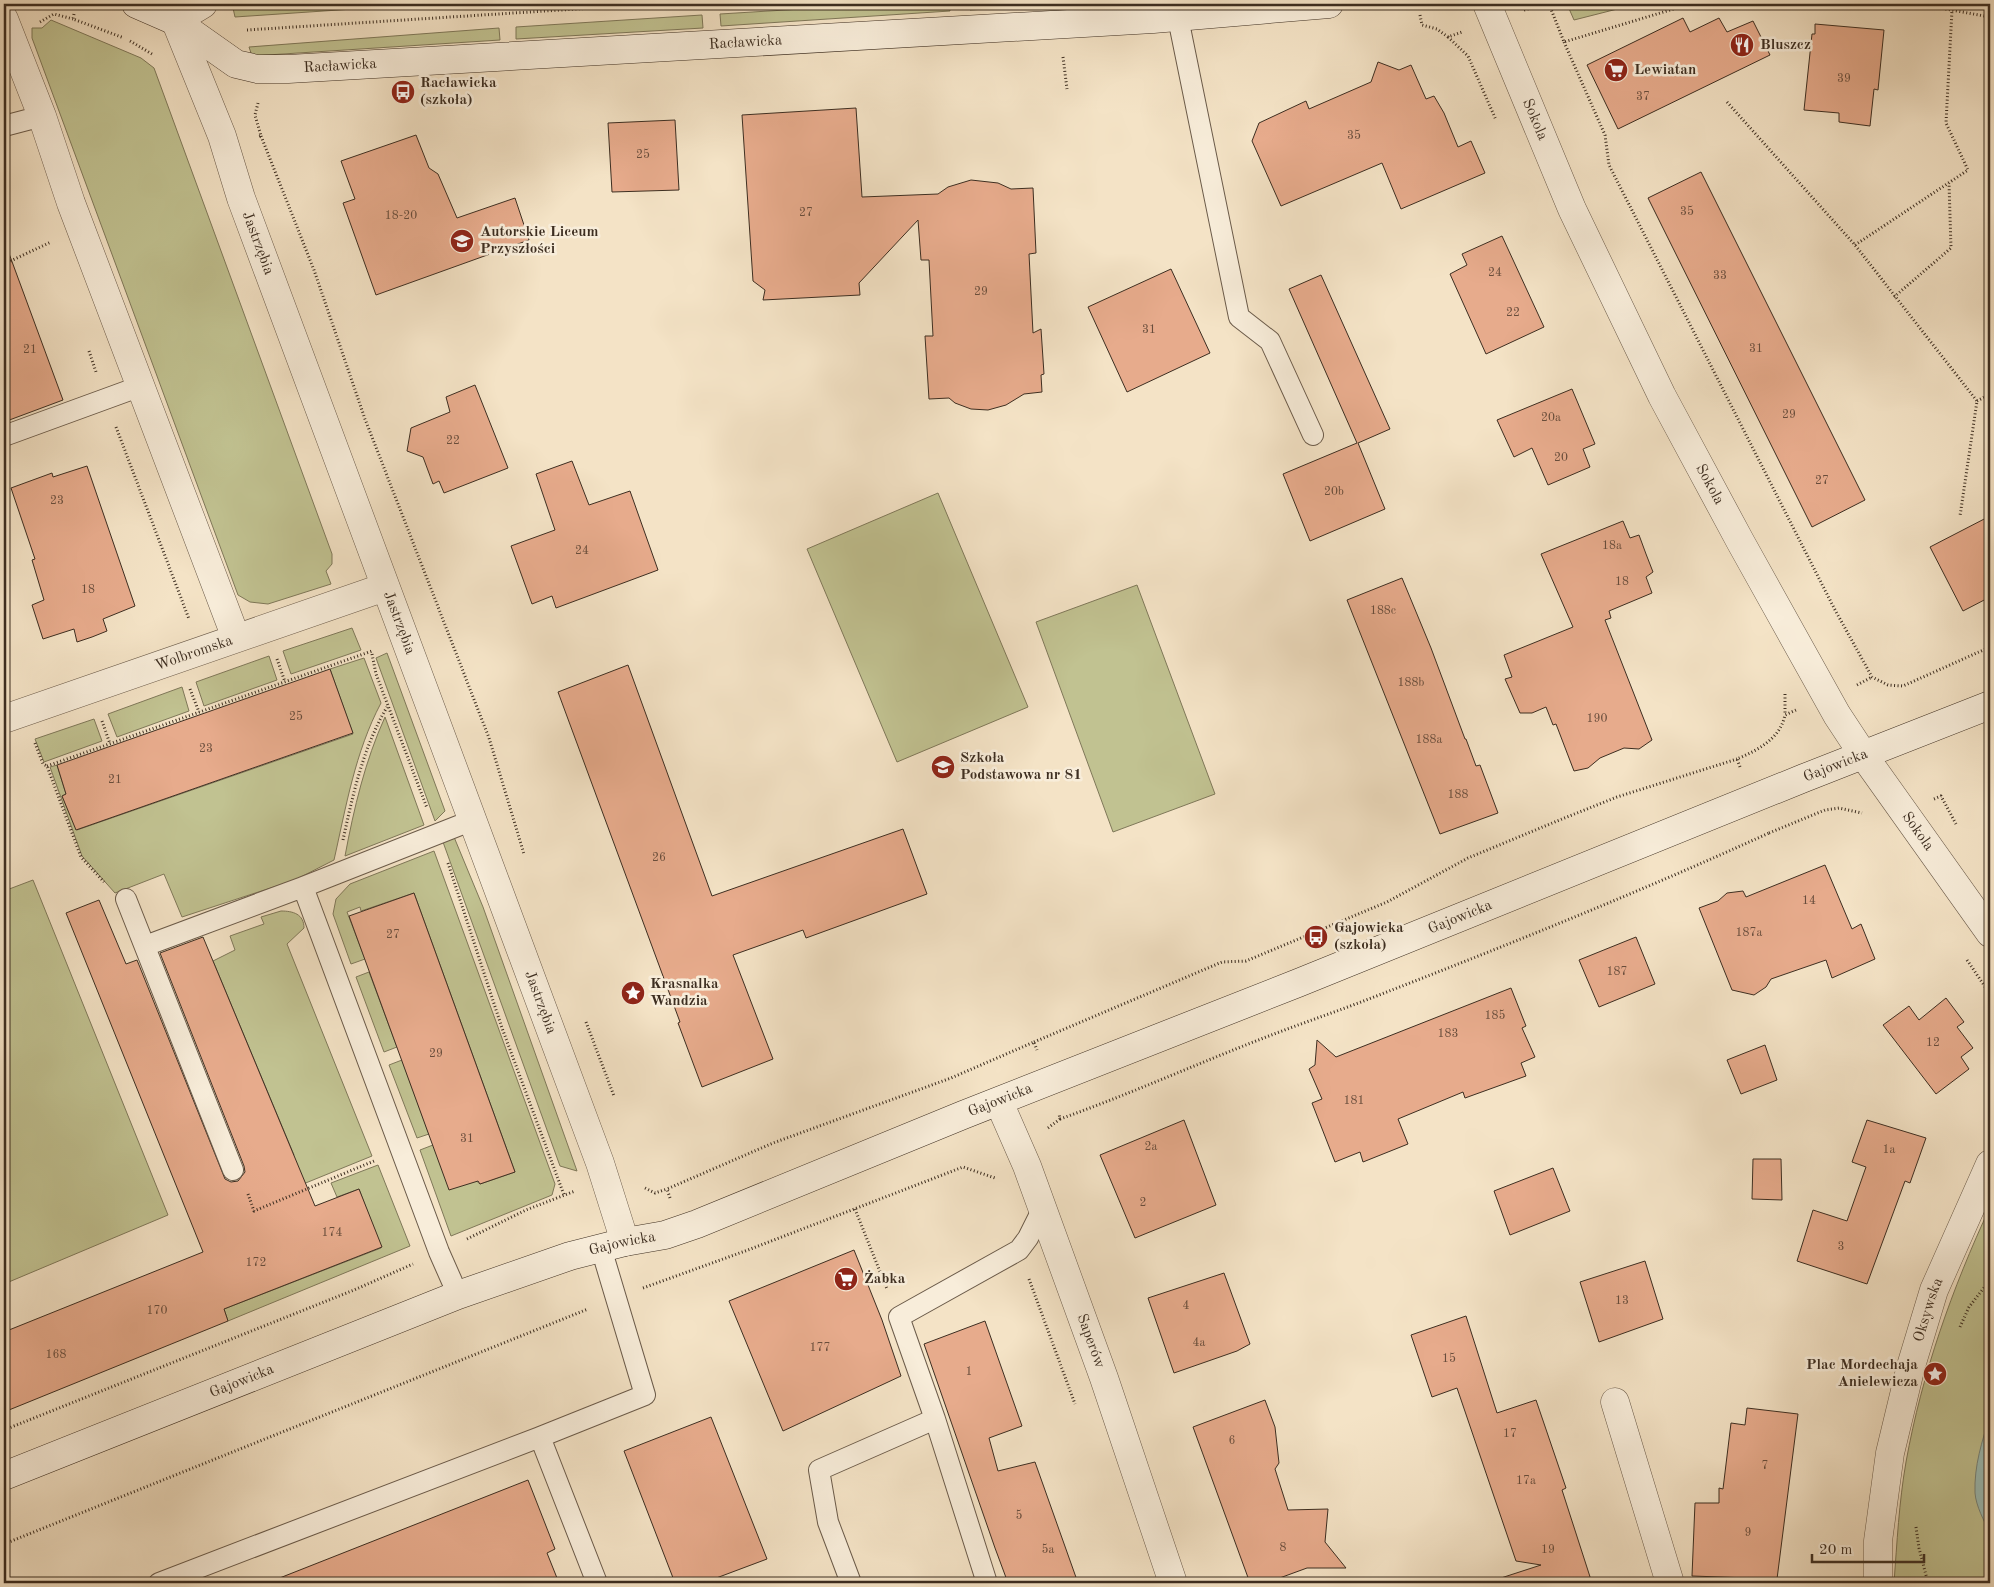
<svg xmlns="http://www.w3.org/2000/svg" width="1994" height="1587" font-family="'Old Standard TT',serif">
<rect width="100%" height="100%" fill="#f4e3c6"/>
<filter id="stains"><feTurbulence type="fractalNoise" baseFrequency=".004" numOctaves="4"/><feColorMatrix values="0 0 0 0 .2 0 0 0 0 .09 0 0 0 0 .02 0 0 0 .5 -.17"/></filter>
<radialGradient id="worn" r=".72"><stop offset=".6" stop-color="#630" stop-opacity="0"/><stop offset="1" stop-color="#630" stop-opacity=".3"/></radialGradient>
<path fill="#c1c291" stroke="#7f7859" d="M304 4H427L235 17 233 8Z
M883 4H949L950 11 721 26 720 14Z
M970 4H1065L970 10Z
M1567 4H1637L1574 20Z
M702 15 703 28 516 39V27Z
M51 20 141 58 154 68 332 554V564L326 571 331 584 268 604 250 602 238 595 32 38V28H42Z
M499 28 500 40 252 56 249 47Z
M938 493 1028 707 897 762 807 549Z
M1137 585 1215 794 1113 832 1036 622Z
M352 628 361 650 291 674 283 651Z
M387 653 445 811 435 821 376 658Z
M269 656 277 680 204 706 196 682Z
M364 658 381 703C355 752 346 807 334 860L295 880 182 917 164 874 115 893 82 856 50 767 57 765 66 794 62 796 77 830 353 734 330 669Z
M182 687 189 711 117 737 108 714Z
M385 717 424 825 345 856C354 808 365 761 385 717Z
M94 719 102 741 44 762 35 739Z
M454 837 483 907 577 1171 560 1166 443 842Z
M434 851 555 1184 552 1195 451 1236 420 1150 433 1145 480 1184 515 1172 414 893 361 911 360 907 347 912 365 959 351 964 333 914 336 899 350 884Z
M33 880 168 1215 4 1284V891Z
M281 911C293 911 304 914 304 928L287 944 372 1156 254 1204 294 1155 213 961 235 950 230 936 264 924 261 917Z
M369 972 397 1047 384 1052 356 977Z
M402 1060 429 1134 417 1138 389 1065Z
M378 1165 410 1246 228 1321 224 1309 381 1248 359 1189 337 1197 331 1183Z
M1990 1207V1583H1894C1897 1543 1899 1502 1906 1462 1922 1373 1952 1289 1990 1207Z"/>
<path fill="#9cbeb7" stroke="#76847b" d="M1990 1416V1533C1984 1521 1976 1506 1975 1493 1974 1466 1982 1441 1990 1416Z"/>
<path fill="#e7ab8c" stroke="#3d2e21" d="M1683 18 1690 32 1719 18 1727 32 1753 21 1770 55 1618 129 1587 65Z
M1815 24 1884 30 1878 90 1874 89 1870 126 1839 122V113L1804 110 1812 34H1815Z
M1378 62 1399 70 1411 65 1426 99 1434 96 1444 113 1458 147 1471 141 1485 173 1401 209 1382 163 1281 206 1252 141 1259 123 1306 101 1309 109 1371 82Z
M856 108 862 197 938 194 948 187 971 180 998 183 1011 189 1033 188 1036 253 1029 254 1033 333 1041 329 1044 374 1041 375 1042 392 1024 394 1006 405 988 410 971 409 955 403 949 398 929 399 925 336H933L929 260H921L918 220 859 283 860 295 763 300 765 290 753 281 742 115Z
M675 120 679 190 612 192 608 123Z
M416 135 429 168 438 174 457 218 515 198 529 240 376 295 343 203 355 199 341 161Z
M1701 172 1865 500 1812 527 1648 198Z
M1502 236 1544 327 1486 354 1450 274 1467 265 1462 254Z
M7 248 63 400 4 422V249Z
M1171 269 1210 353 1127 392 1088 307Z
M1321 275 1390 429 1358 443 1385 509 1310 541 1283 474 1357 443 1289 289Z
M475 385 508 468 444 493 439 481 433 484 423 457 407 451 411 428 450 412 446 397Z
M1572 389 1595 444 1583 449 1590 467 1548 485 1532 448 1514 457 1497 420Z
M572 461 589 505 630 491 658 570 556 608 552 596 532 604 511 546 555 530 536 474Z
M87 466 135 606 103 619 107 631 92 637 77 642 74 629 43 639 32 605 44 600 32 560 35 559 11 488 52 473 53 477Z
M1990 516V597L1963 611 1930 547Z
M1623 521 1630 538 1639 535 1646 554 1653 572 1646 577 1652 593 1609 611 1611 618 1605 620 1652 740 1639 749 1624 748 1600 758 1588 768 1574 771 1556 724 1553 725 1546 707 1532 713H1520L1505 679 1512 677 1504 655 1573 627 1541 554Z
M1402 578 1431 648 1465 739H1466L1476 766 1480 765 1498 813 1440 834 1347 600Z
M628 665 712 896 903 829 927 894 806 938 803 930 733 955 773 1059 702 1087 678 1023 680 1022 558 692Z
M330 669 353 733 76 830 62 796 66 794 57 765Z
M1825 865 1852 929 1861 924 1875 959 1832 978 1826 960 1771 979 1766 987 1754 995 1732 990 1699 908 1718 901 1727 893 1743 891 1746 897Z
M414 893 515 1172 480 1184 478 1181 449 1190 349 916Z
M99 900 126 964 137 960 225 1179 231 1182 238 1181 245 1172 244 1166 160 953 203 937 315 1206 359 1189 382 1247 224 1309 228 1321 4 1412V1332L203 1252 66 913Z
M1636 937 1655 984 1599 1007 1579 960Z
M1511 988 1526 1026 1522 1028 1535 1057 1521 1063 1526 1076 1465 1098 1463 1092 1398 1119 1408 1144 1363 1162 1360 1152 1335 1162 1312 1103 1322 1099 1309 1069 1315 1065 1317 1040 1336 1057Z
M1946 998 1964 1022 1957 1027 1973 1048 1961 1057 1969 1069 1936 1094 1883 1025 1909 1006 1919 1020Z
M1765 1045 1777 1080 1741 1094 1727 1060Z
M1184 1120 1216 1205 1135 1238 1100 1155Z
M1867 1120 1926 1138 1910 1183 1905 1181 1867 1284 1797 1261 1813 1210 1847 1221 1866 1167 1852 1162Z
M1753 1159H1781L1782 1200 1752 1199Z
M1553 1168 1570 1211 1510 1235 1494 1191Z
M854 1250 882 1320 901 1376 783 1431 729 1301Z
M1645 1261 1663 1319 1599 1342 1580 1282Z
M1224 1273 1250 1344 1237 1351 1174 1373 1148 1298Z
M1466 1316 1497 1413 1536 1400 1566 1488 1562 1490 1592 1583H1502L1501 1578 1541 1565 1516 1561 1457 1388 1432 1397 1411 1335Z
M985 1321 1022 1426 989 1438 998 1471 1035 1462 1078 1583H1008L995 1548 924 1344Z
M1265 1400 1275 1427 1279 1463 1275 1469 1288 1510 1328 1509 1325 1542 1346 1568H1307L1266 1583H1250L1193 1427Z
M1747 1408 1798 1414 1777 1579 1692 1576 1695 1503H1719V1488L1723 1489 1731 1423 1745 1425Z
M711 1417 767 1559 703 1583H675L624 1451Z
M528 1480 555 1549 547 1553 559 1583H272V1581Z"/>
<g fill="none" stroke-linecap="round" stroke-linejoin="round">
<g stroke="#6b5b4a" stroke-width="22">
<path id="lane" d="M1178 18 1239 317 1270 341 1313 435
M4 126 42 116
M4 436 141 386
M126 899 233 1170
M145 946 303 887
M458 1295 439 1252 303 887 473 820
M540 1437 645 1395 601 1248
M159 1583 540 1437 597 1583
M851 1583 828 1522 819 1470 935 1419
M987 1583 935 1419 899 1317 1019 1250 1028 1238 1042 1210"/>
</g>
<g stroke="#6b5b4a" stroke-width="29">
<g id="street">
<path id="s1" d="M1487 4 1572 209 1662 396 1740 541 1837 715 1864 756 1990 933"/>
<path id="s2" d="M171 10 222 136 241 198 600 1163 625 1242"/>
<path d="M4 19 42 116 71 203 236 638"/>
<path d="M175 21 203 4"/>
<path id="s3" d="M4 719 385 587"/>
<path id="s4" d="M999 1102 1027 1166 1104 1378 1173 1583"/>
<path d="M1615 1402 1670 1583"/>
<path id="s5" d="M1878 1583V1541L1890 1453 1911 1366 1934 1290 1990 1164"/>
</g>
</g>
<g stroke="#3d2e21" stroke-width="29">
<g id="secondary">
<path id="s6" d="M136 4 175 21 236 64 257 69H288L1153 19 1329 4"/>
<path id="s7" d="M4 1476 458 1295 570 1256 625 1242 665 1235 697 1224 963 1115 1298 983 1804 778 1990 705"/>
</g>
</g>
<path stroke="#3d2e21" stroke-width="3" stroke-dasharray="1 2.5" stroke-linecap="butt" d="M1549 4 1564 42 1690 4
M1918 4 1990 17
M1524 10 1546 4
M74 14 73 19 124 38
M1420 15 1422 25 1437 29 1448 37 1462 32
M40 22 54 14 73 19
M247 30 655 4
M1448 37 1468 56 1496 120
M130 41 152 54
M1564 42 1605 135 1609 165 1834 608 1872 677 1888 685 1903 686 1990 647
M1063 57 1067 89
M1727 102 1855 245 1977 401 1960 516
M258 103 255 115 261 136 259 137
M261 136 314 270 365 419 489 738 524 854
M1855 245 1968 170 1946 123 1952 10
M4 264 51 242
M1894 297 1951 248 1949 183
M89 351 96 372
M1977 401 1990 394
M116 427 189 619
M372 654 376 674 427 808
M277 659 285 682
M1857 685 1872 677
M190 689 199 712
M1785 694V715
M102 721 110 744
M35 743 43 764 47 766 81 857 104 882
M47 766 372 651
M1740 767 1737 759C1758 750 1780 739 1785 715L1796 710
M1934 799 1941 796 1956 824
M1769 833 1825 810 1839 808 1862 813
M343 840C353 794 363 748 387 707
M448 863 502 1028 564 1195
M1967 960 1990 994
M586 1022 614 1096
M1034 1042 1222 962 1246 961 1387 902 1468 858 1562 819 1617 797 1737 759
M1060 1119C1133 1093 1203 1061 1274 1034 1303 1023 1332 1013 1361 1002 1498 949 1635 894 1769 833
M1048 1128 1060 1119 1059 1114
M645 1188 655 1193 667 1189
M248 1194 254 1211 374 1161
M670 1198 667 1189 773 1143 951 1078 1034 1042 1037 1050
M855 1209 887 1289
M467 1239 526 1210 575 1191
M1029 1279 1075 1404
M643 1288 748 1250 963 1167 995 1178
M1960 1327 1969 1307 1990 1280
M4 1430 354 1290 413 1264
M1916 1527 1919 1548 1928 1583
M4 1544 588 1309"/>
<use href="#lane" stroke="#f8edda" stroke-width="20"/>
<use href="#street" stroke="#f8edda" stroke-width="28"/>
<use href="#secondary" stroke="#f8edda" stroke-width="28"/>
</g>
<defs>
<g id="restaurant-disc" transform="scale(1.25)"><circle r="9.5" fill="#8f2418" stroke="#f8edda"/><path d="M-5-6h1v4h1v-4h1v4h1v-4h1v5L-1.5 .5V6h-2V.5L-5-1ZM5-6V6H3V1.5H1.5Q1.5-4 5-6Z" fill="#fff"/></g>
<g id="supermarket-disc" transform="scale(1.25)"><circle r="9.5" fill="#8f2418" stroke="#f8edda"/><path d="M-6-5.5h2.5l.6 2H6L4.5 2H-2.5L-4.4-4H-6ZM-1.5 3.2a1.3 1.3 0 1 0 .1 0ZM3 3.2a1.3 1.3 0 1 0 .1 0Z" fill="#fff"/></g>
<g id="bus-disc" transform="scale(1.25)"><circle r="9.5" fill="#8f2418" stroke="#f8edda"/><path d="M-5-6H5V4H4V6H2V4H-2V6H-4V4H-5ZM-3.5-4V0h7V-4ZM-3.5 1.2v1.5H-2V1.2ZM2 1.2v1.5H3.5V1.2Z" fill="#fff"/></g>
<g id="school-disc" transform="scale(1.25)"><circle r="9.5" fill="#8f2418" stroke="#f8edda"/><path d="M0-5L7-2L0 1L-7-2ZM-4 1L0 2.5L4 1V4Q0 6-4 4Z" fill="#fff"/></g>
<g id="sight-disc" transform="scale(1.25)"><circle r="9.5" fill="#8f2418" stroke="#f8edda"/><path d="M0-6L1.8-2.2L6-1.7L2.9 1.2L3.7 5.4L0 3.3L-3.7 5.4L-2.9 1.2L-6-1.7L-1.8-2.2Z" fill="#fff"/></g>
</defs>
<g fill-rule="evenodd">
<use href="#restaurant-disc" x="1742" y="45"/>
<use href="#supermarket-disc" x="1616" y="70"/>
<use href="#bus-disc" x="403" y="92"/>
<use href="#school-disc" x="462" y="241"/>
<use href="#school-disc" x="943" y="767"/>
<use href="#bus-disc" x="1316" y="937"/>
<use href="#sight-disc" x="633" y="993"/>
<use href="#supermarket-disc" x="846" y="1279"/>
<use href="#sight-disc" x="1935" y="1374"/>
</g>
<g text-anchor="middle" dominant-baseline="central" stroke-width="5" stroke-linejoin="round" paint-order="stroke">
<g font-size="12" fill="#684d3c">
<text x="1844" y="79">39</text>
<text x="1643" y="97">37</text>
<text x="1354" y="136">35</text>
<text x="643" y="155">25</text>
<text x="1687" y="212">35</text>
<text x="806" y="213">27</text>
<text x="401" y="216">18-20</text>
<text x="1495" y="273">24</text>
<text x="1720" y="276">33</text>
<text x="981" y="292">29</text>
<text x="1513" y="313">22</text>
<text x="1149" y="330">31</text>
<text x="1756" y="349">31</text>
<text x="30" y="350">21</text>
<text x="1789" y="415">29</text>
<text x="1551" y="418">20a</text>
<text x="453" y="441">22</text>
<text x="1561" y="458">20</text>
<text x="1822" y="481">27</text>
<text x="1334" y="492">20b</text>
<text x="57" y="501">23</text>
<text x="1612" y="546">18a</text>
<text x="582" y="551">24</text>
<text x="1622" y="582">18</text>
<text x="88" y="590">18</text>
<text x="1383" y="611">188c</text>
<text x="1411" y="683">188b</text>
<text x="296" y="717">25</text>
<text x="1597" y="719">190</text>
<text x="1429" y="740">188a</text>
<text x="206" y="749">23</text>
<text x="115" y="780">21</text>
<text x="1458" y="795">188</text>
<text x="659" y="858">26</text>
<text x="1809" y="901">14</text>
<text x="1749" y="933">187a</text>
<text x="393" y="935">27</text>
<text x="1617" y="972">187</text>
<text x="1495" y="1016">185</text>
<text x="1448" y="1034">183</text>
<text x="1933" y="1043">12</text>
<text x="436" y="1054">29</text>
<text x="1354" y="1101">181</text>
<text x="467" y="1139">31</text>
<text x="1151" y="1147">2a</text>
<text x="1889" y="1150">1a</text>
<text x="1143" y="1203">2</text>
<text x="332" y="1233">174</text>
<text x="1841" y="1247">3</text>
<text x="256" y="1263">172</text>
<text x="1622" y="1301">13</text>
<text x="1186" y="1306">4</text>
<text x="157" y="1311">170</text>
<text x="1199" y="1343">4a</text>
<text x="820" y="1348">177</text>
<text x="56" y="1355">168</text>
<text x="1449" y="1359">15</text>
<text x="969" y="1372">1</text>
<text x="1510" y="1434">17</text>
<text x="1232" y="1441">6</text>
<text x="1765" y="1466">7</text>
<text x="1526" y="1481">17a</text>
<text x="1019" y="1516">5</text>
<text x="1748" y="1533">9</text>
<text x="1283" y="1548">8</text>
<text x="1048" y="1550">5a</text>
<text x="1548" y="1550">19</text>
</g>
<g font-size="15" fill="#3d2e21" stroke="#f8edda">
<text stroke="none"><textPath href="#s6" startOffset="628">Racławicka</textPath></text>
<text stroke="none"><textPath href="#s6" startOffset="222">Racławicka</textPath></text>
<text stroke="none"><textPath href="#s1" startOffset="125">Sokola</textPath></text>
<text stroke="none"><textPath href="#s2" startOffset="249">Jastrzębia</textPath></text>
<text stroke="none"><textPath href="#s1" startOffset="530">Sokola</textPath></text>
<text stroke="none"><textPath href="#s2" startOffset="654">Jastrzębia</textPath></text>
<text stroke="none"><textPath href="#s3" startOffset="201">Wolbromska</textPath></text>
<text stroke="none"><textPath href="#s7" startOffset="1966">Gajowicka</textPath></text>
<text stroke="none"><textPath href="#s1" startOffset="935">Sokola</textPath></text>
<text stroke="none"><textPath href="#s7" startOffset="1561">Gajowicka</textPath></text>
<text stroke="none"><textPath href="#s2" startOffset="1059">Jastrzębia</textPath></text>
<text stroke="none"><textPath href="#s7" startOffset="1066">Gajowicka</textPath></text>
<text stroke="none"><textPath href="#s7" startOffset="661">Gajowicka</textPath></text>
<text stroke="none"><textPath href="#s5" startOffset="279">Oksywska</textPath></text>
<text stroke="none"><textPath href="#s4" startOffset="256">Saperów</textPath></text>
<text stroke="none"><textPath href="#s7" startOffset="256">Gajowicka</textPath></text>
</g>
<g font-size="15" font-weight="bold" fill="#3d2e21" stroke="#f8edda" text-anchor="start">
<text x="1760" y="45">Bluszcz</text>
<text x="1634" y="70">Lewiatan</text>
<text x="420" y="83">Racławicka<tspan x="420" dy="17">(szkoła)</tspan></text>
<text x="480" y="232">Autorskie Liceum<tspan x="480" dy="17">Przyszłości</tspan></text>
<text x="960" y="758">Szkoła<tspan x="960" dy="17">Podstawowa nr 81</tspan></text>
<text x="1334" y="928">Gajowicka<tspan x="1334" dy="17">(szkoła)</tspan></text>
<text x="650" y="984">Krasnalka<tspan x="650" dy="17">Wandzia</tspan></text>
<text x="864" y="1279">Żabka</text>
<text x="1918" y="1365" text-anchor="end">Plac Mordechaja<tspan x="1918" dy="17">Anielewicza</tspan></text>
</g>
</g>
<rect width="1994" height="1587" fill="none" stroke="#f4e3c6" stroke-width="20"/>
<rect x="5" y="5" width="1984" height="1577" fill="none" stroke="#3d2e21" stroke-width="2.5"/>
<rect x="10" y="10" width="1974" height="1567" fill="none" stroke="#3d2e21"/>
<path d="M1812 1554v8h112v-8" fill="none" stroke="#3d2e21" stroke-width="2.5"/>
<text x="1819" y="1554" font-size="15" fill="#3d2e21" stroke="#f8edda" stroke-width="4" paint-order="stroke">20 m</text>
<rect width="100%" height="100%" filter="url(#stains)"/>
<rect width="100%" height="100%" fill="url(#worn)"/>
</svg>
